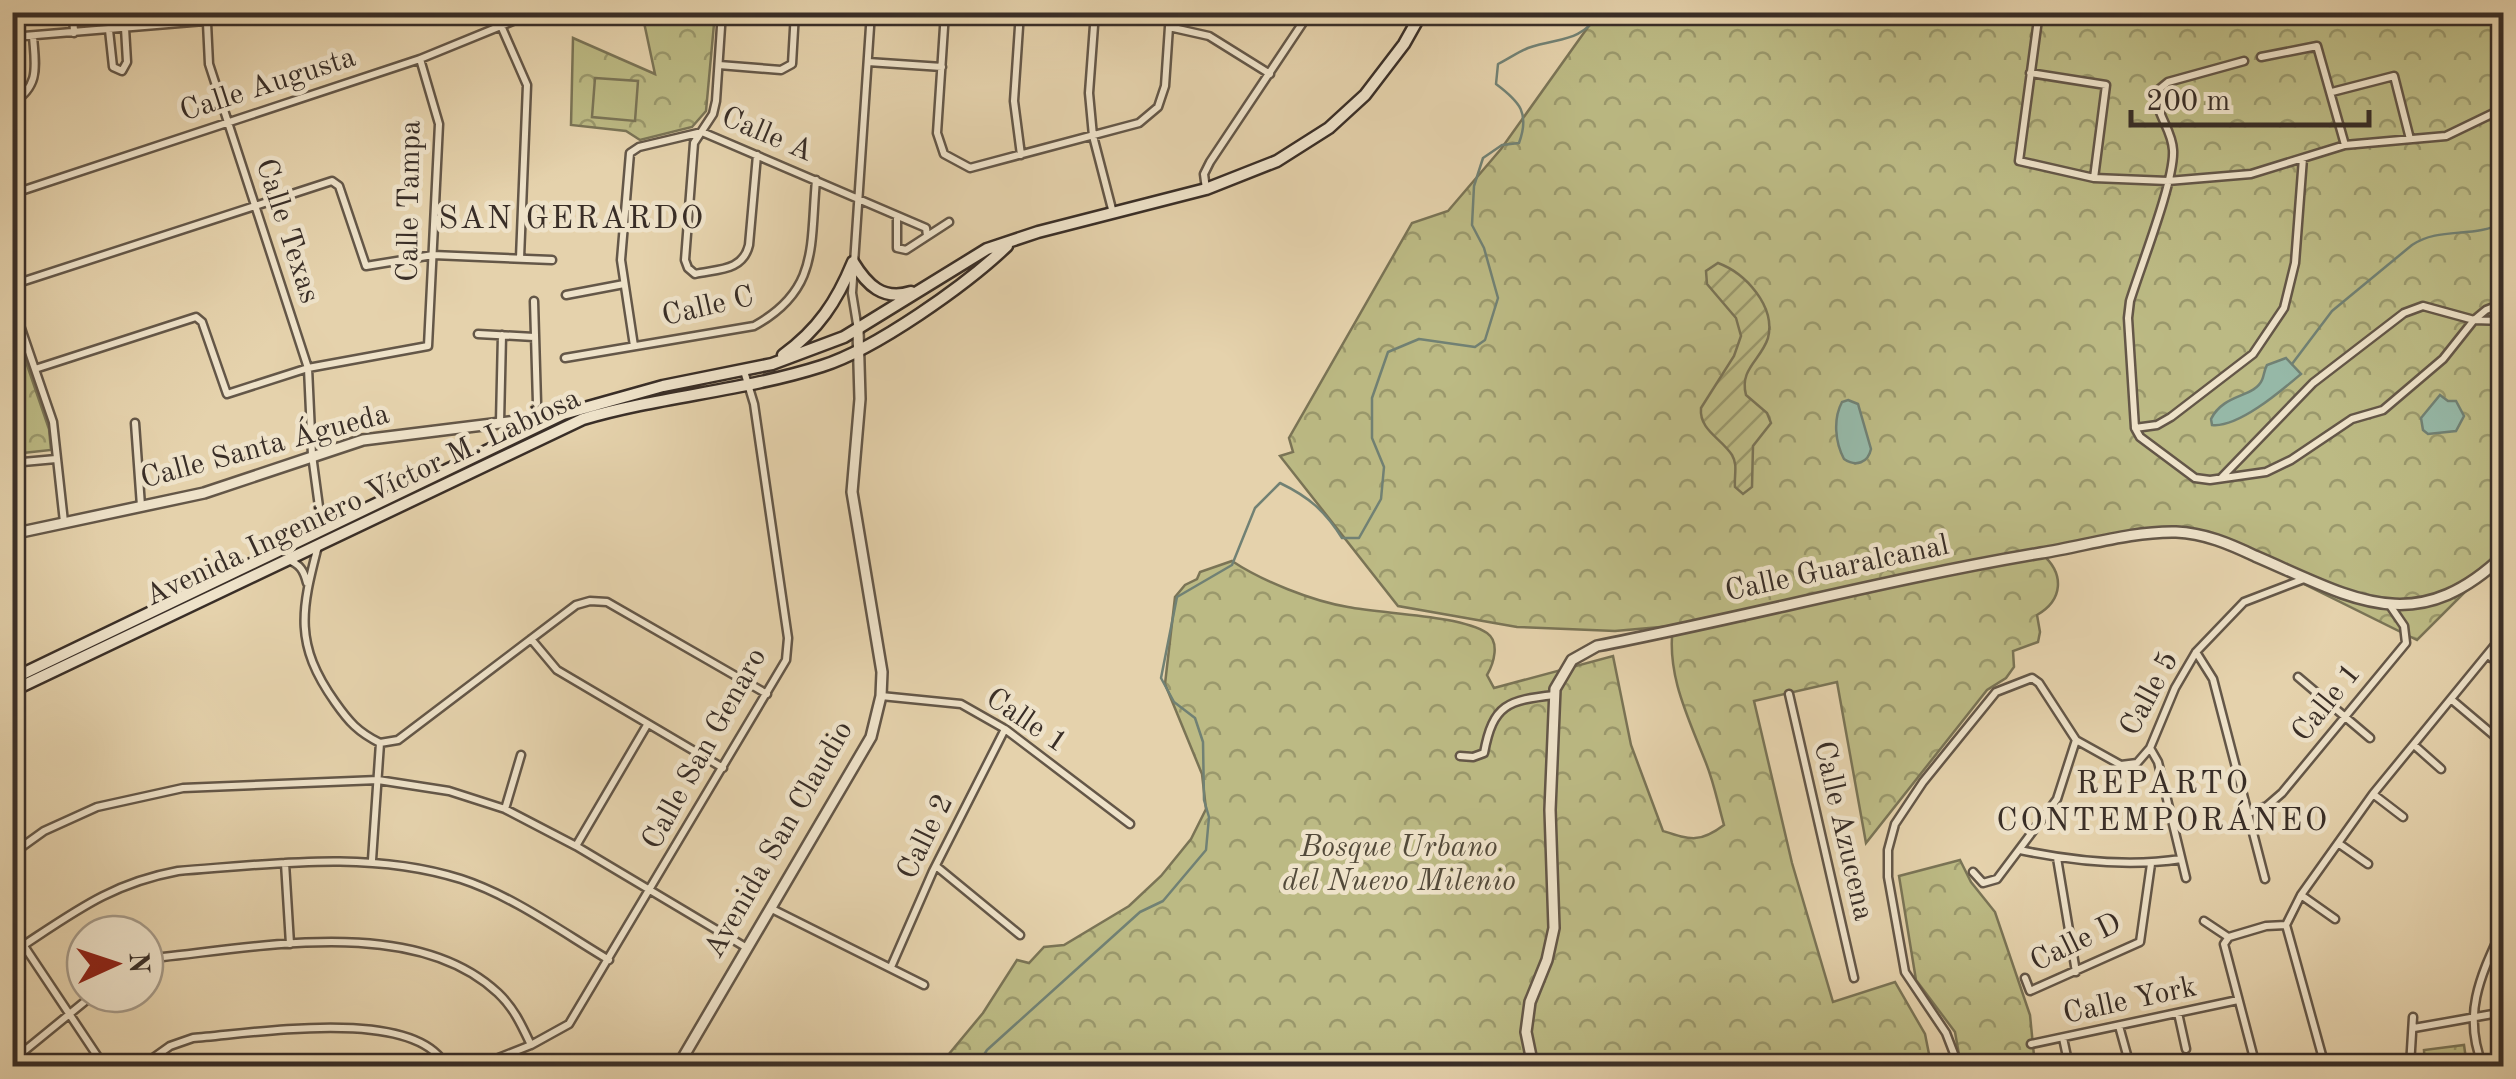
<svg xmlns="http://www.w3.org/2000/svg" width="2516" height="1079" font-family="'Old Standard TT',serif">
<defs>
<pattern id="park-crowns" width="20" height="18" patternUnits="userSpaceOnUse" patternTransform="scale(2.5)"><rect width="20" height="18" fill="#bcba84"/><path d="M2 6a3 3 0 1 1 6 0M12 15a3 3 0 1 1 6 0" fill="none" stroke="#9a986c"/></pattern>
<pattern id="garden-furrows" width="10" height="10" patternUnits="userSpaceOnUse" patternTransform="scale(2.5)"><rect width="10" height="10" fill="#bcba84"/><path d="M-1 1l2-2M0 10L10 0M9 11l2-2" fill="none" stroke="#9a986c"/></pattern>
</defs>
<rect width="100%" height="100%" fill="#e5d2ac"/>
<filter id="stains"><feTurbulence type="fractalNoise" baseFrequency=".002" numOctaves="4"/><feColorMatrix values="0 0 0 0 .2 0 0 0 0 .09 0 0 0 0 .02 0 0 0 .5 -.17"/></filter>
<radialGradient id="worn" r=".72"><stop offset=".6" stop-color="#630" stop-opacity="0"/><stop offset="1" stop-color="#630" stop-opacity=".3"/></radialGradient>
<path fill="url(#park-crowns)" stroke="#7a7456" stroke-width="2.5" d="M642 13H715L706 111 692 127 640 140 626 131 571 125 573 38 655 74Z
M1598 13H2503V554L2417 640 2215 540 2176 527 2132 532 2042 554C2065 574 2063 600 2037 615L2040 632 2038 642 2013 651 2014 667 2006 678 1987 690 1866 843 1837 682 1754 701 1792 863 1833 1002 1895 982 1925 1034 1931 1064 1926 1066H939L983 1013 1017 960 1029 963 1044 947 1064 945 1129 906 1161 876 1191 839 1206 809 1202 774 1165 684 1175 597 1185 585 1197 579 1200 572 1232 561C1262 581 1312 601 1348 607 1382 614 1461 615 1487 633 1500 642 1494 663 1487 675L1494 688 1613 656 1631 745 1663 831C1691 840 1700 843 1724 825 1718 804 1714 783 1706 763 1689 719 1666 675 1673 626L1615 631 1517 627 1398 606 1280 456 1293 452 1289 438 1412 223 1448 211 1501 149Z
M12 321 49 429 51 450 13 454Z
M1960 860 1971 882 1995 912 2030 1015 2035 1066H1961L1955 1032 1916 980 1899 876Z
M2464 1045 2467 1066H2425L2424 1050Z"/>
<path fill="url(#garden-furrows)" stroke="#7a7456" stroke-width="2.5" d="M1718 263C1745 273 1776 306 1768 338 1761 360 1739 369 1746 395L1767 413 1771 423 1753 446 1752 487 1743 494 1735 487C1734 475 1738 465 1732 455 1721 438 1699 430 1701 408L1734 356 1741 336 1736 318 1707 284 1706 271Z"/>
<path fill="#bcba84" stroke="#7a7456" stroke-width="2.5" d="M595 78 638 81 635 121 592 117Z"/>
<path fill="#96b8a7" stroke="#718174" stroke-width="2.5" d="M2286 358 2301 374C2281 391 2238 428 2212 425L2211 419C2224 393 2254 398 2262 380 2264 376 2264 370 2267 365Z
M2440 395 2448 401H2456L2464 416 2456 431 2428 434 2423 430 2421 418Z
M1848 400 1858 404 1871 449C1868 463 1856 467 1844 459 1835 442 1833 419 1842 402Z"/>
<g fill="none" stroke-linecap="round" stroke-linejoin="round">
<path stroke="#718174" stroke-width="2.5" d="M2292 364 2332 311 2412 245C2440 226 2474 239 2504 222
M977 1066 987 1050 1140 912 1163 901 1206 850 1209 817 1204 800 1203 742 1195 718 1174 702 1161 678 1177 597 1232 565 1255 508 1280 483C1309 497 1325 511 1342 538H1359L1381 499 1384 467 1372 438V398L1388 352 1419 339 1475 347 1485 340 1498 298 1484 248 1472 225 1474 186 1483 158 1502 145 1519 143C1530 113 1520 102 1496 84L1498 64C1508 59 1518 52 1528 48 1562 36 1576 45 1602 12"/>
<g stroke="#645748" stroke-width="11">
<path id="minor" d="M73 12 74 33
M495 12 527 85 520 258
M722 12 716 101 713 114 694 143 685 260 688 268 695 274C718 269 743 271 749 245L757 155
M945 12 937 133 944 154 970 168 1139 123 1158 107 1165 86 1170 12
M1020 12 1014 101 1021 155
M1095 12 1089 93 1093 136 1113 213
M2039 12 2019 161 2094 178 2168 181 2251 174 2345 145 2446 136 2504 108
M207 23 209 64 308 368 312 455 322 529
M1169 27 1209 36 1270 74
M109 30 113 67 122 71 127 62 125 28
M12 37 313 12
M2261 57 2317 46 2345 145
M868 62 942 67
M719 65 781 70 792 64 795 12
M2030 73 2106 85 2094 178
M2332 92 2394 76 2410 139
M12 103C41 86 35 65 33 36
M1206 189 1204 174 1210 162 1310 12
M12 194 420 59 535 12
M897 217V248L906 250 949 222
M12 285 332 181 339 186 366 266 433 255 552 260
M566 295 624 284
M534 301 537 403
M12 302 53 422 64 522
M858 330 852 293 871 12
M478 334 534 337
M634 346 621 260 630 153 639 147 702 132 926 228 927 236
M565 358 754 326C819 290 810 247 816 180
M35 369 196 317 202 322 227 394 308 368 428 346 439 124 420 59
M500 422 502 335
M135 423 141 506
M2135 428 2140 437 2195 478 2210 480 2266 472 2291 460 2352 419 2383 410 2443 359 2474 320 2504 321
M2135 428 2128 318 2130 301C2140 268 2175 180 2173 150 2172 128 2154 113 2157 91L2168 82 2244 61
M2135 428 2157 425 2171 417 2253 354 2284 308 2295 263 2303 158
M12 463 56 459
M2222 477 2313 383 2404 313 2423 306 2474 320 2486 310 2504 303
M318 546C301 611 294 644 335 702 349 722 358 732 380 743
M288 560C300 564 304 571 307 583
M531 639 557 670 723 768
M2196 652 2213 679 2265 879
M2488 655 2504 668
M2298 677 2370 738
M1789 694 1854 978
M881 696 961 704 1005 729 1130 824
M2452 700 2504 744
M380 743 398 740 576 605 590 601 607 602 767 694
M2414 745 2441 769
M2150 748 2158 762 2186 878
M1460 756 1473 757 1484 753C1493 704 1508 700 1555 695
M2373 794 2403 817
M505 809 521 755
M2249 813 2267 806 2282 793 2406 643 2404 626 2391 607
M2338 843 2368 864
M576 846 647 725
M2020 850C2072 861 2129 867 2181 859
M12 854 44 831 97 807 183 788 378 780 449 791 505 809 576 846 747 948
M2057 858 2076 972
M372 860 380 743
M285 863 290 944
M936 866 1020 935
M1973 872 1983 883 1997 879 2057 799 2076 740
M2301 895 2335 919
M770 908 924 985
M2204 921 2228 937
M12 928 104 1066
M24 945C77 910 113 883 178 871 272 864 369 850 461 879 513 896 562 932 609 960
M145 963 163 957C264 946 416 916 498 993 514 1008 522 1026 531 1045
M891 967 933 871 1005 729
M2025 978 2030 991 2140 942 2151 864
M2178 1013 2186 1049
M2119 1026 2129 1062
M2414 1028 2504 1012
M2063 1038 2069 1066
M2031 1044 2238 1000
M12 1061 94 994
M142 1066 170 1046 193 1038C251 1034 414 1005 446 1066
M478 1066 531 1045 569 1024 786 660 788 638 754 404 744 371
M1954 1066 1956 1059 1946 1033 1905 972 1888 877V850L1895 824 1923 782 1996 692 2032 678 2039 683 2076 740 2121 765 2137 763 2150 748 2175 688 2196 652 2244 602 2304 579
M2256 1066 2224 944 2229 937 2266 926 2286 925
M2325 1066 2286 925 2301 895 2373 794 2504 634
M2410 1066 2413 1017
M2483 1066C2461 1013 2482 973 2504 925"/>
</g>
<g stroke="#645748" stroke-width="14">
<path id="tertiary" d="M12 534 204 493 363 440 532 419
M678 1066 871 737 881 696 882 672 852 492 860 399 858 330
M1533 1066 1526 1032 1530 1002 1547 960 1554 928 1550 810 1555 689 1572 660 1597 646C1746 617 1892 578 2041 553 2085 546 2132 531 2176 532 2204 533 2230 544 2255 556 2351 597 2414 641 2504 555"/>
</g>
<g stroke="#392e27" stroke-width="15">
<path id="secondary" d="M853 262C867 285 883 301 911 292
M783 355C818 330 837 301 853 262
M12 679 563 414 663 386 772 364 844 337 987 249 1038 232 1206 189 1277 161 1329 128 1365 95 1404 44 1422 12
M12 691 583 419C661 396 744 391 822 366 876 349 966 285 1007 246"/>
</g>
<use href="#minor" stroke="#eee2c9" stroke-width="6"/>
<use href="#tertiary" stroke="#eee2c9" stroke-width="9"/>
<use href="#secondary" stroke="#eee2c9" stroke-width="10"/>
</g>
<g text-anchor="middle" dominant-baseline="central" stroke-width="9" stroke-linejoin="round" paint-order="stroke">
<g font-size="30" fill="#392e27" stroke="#eee2c9">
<text transform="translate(268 85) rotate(-18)">Calle Augusta</text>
<text transform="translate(767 135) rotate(23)">Calle A</text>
<text transform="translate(410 201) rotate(-89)">Calle Tampa</text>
<text transform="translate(287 231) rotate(72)">Calle Texas</text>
<text transform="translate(708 307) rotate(-13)">Calle C</text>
<text transform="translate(265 447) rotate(-15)">Calle Santa Águeda</text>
<text transform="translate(363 498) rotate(-25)">Avenida Ingeniero Víctor M. Labiosa</text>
<text transform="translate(1837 569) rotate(-12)">Calle Guaralcanal</text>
<text transform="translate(2150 694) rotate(-62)">Calle 5</text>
<text transform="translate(2327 703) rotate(-51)">Calle 1</text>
<text transform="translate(1026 721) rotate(34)">Calle 1</text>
<text transform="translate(705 749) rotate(-61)">Calle San Genaro</text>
<text transform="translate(1843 831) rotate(77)">Calle Azucena</text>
<text transform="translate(926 837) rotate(-64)">Calle 2</text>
<text transform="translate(779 840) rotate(-60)">Avenida San Claudio</text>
<text transform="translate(2076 943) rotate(-26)">Calle D</text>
<text transform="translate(2130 1001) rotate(-12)">Calle York</text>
</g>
<g font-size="30" font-style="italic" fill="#534a3a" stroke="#eee2c9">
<text x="1399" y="848">Bosque Urbano<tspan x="1399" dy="34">del Nuevo Milenio</tspan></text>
</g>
<g font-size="32" letter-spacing="2.5" fill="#392e27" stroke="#eee2c9">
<text x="572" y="220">SAN GERARDO</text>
<text x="2163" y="785">REPARTO<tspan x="2163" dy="37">CONTEMPORÁNEO</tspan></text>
</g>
</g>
<rect width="2516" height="1079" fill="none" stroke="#e5d2ac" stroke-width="50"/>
<rect x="15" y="15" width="2486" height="1049" fill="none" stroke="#392e27" stroke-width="5"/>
<rect x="25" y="25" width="2466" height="1029" fill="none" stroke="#392e27" stroke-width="2.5"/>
<g transform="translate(115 964) rotate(87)"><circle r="48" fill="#eee2c9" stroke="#a69a88" stroke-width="2.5"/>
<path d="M0-8L18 38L0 25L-18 38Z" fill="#8f2418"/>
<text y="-15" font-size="28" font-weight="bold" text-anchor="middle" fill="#392e27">N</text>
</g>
<path d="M2131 110v15h238v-15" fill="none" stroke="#392e27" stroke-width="5"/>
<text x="2146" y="110" font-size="30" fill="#392e27" stroke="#eee2c9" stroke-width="8" paint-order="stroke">200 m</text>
<rect width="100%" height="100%" filter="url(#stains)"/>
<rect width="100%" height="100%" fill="url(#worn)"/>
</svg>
